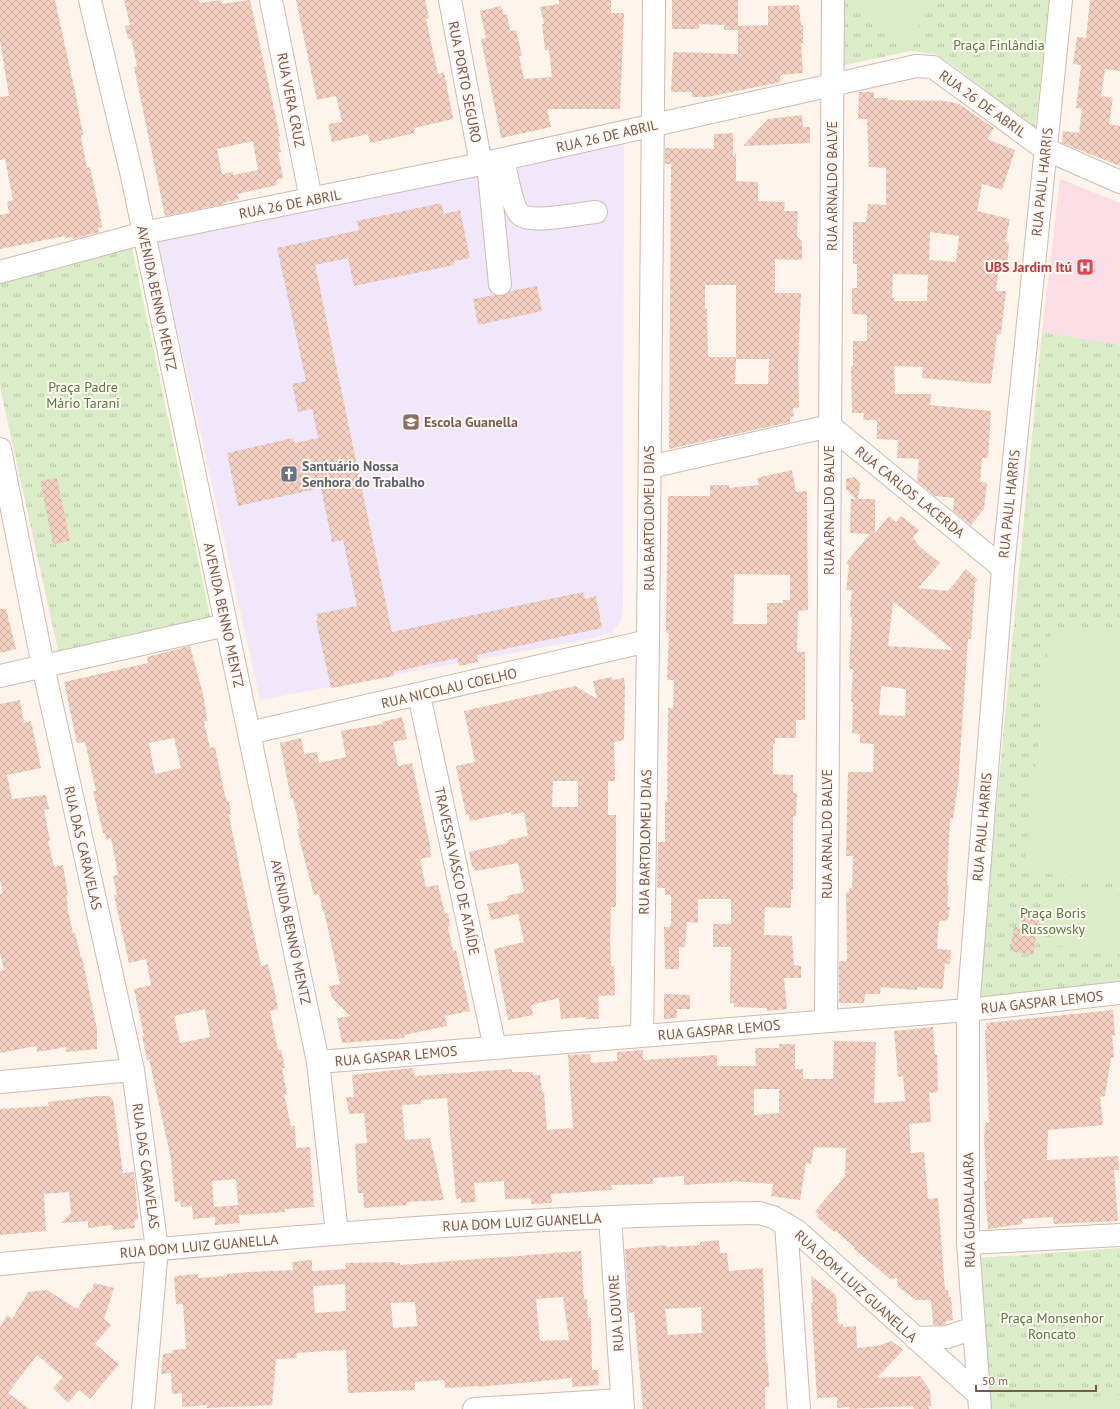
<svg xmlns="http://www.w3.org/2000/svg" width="1120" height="1409" font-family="'PT Sans',sans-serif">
<defs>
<pattern id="grass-tufts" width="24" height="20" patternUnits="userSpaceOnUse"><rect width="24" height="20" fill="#dbecc8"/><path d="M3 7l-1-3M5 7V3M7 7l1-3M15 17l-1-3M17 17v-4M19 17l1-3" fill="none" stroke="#b7c2a5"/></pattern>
<pattern id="building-cross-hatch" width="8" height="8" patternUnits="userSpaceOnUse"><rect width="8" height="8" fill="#f3d0c2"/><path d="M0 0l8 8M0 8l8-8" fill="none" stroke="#caaca0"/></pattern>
</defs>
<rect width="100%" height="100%" fill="#fdf4eb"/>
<path fill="#f1e7fa" d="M624 141 623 607 621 621 612 632 594 638 260 700 157 238Z"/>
<path fill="#fbdee5" d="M1060 179 1120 203V345L1042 332Z"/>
<path fill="url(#grass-tufts)" d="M841 0H1050L1035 128 952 65 935 54 910 51 840 66Z
M132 248 211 621 59 655 0 387V277Z
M1042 332 1120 345V984L978 998Z
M1120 1248V1409H990L979 1258Z"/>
<path fill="#dbecc8" d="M864 0H936L909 42 859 9Z
M1051 626 1120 634V882L1024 871Z
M1057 888 1120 895V953L1050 945Z
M1120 1395V1409H1016L1015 1403Z"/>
<path fill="url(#building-cross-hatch)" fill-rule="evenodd" d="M0 0H55L76 96 83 135H81L82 142 87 168 90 167 100 214 102 227 98 228 99 232 73 239 72 237 65 238V236L0 249V215L9 213 7 202 13 200 5 159 0 160V97L9 96 0 41Z
M124 0H199L200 3 221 0 222 4 250 0 280 136H278L281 152H278L283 178 276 180 277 185 237 194 239 199 223 203 224 204 165 216 134 67 137 66 131 38 128 39 125 26 130 25ZM253 141 258 170 233 175V172L222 174 217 149Z
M296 0H425L429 18 426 19 438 74 444 72 453 119 414 128 415 133 370 143 368 134 332 142 328 124 342 122 336 96 317 100Z
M559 0H611V13H624L620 109H547L551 127 501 138 481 39 486 38 480 11 501 6 504 15 507 14 510 31 516 30 522 55 519 56 524 79 552 77 549 50H545L542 24H544L540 7 559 4Z
M672 0H738V30H724V25L699 24V29H672Z
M1090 0H1120V71L1105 69 1101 96 1113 98 1109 124 1120 126V166L1062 143 1063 131 1079 133 1082 109 1076 108 1081 65 1073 64 1077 37 1086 38Z
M799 5 801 25H803V43H801L803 73 780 75 781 82 707 97H692V92H671L673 52 738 54V26L768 25V6Z
M859 92H874V98H888V100L946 101 959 104 994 128 987 139 1015 150 1002 190 982 184 977 211 1010 219 1005 242 1009 243 1007 267 999 266 996 291H1006L1001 334H997L991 384 922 378 923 367 894 366 895 394H931L930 405 991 411 988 458H982L980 482 987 483 984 509 971 525 953 511 954 498 935 496 917 481 919 459 897 458 898 440 877 439V420H863L864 413H852L851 366H853V341H867V315L852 314V288H857V264H853V222H866L868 204 886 205V168L869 167 867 119H858ZM930 232 959 236 956 262 929 260ZM893 274 928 275 927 301H894V298H892Z
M802 115 803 127H810V143L743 146 768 119Z
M733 133V157L736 153V181L758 182V201L785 202 784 211H798L797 236 802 242V260L775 259V293H801L798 365 799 408H793L794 416 790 417V422L669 449 671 164H665V148L714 149V134ZM705 285H736V357H708L707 309H705ZM736 359H769L768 384H735Z
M441 203 444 214 460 210 470 258 454 261V265L354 286 348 258 315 265 392 632 583 592 585 599 596 596 602 628 477 655 478 662 459 666 457 658 393 672 394 676 331 688 316 621 318 620 316 614 357 606 343 540 332 542 321 488 238 506 227 453 293 438 295 443 318 438 312 409 298 412 292 384 306 381 277 248 359 230 357 221Z
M537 286 542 311 478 325 473 299 494 295 502 296 510 291Z
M792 470 796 492 807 491 808 610 798 611 797 652H805V720H796V738H775V744H773V774L793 775V793H797L796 816H793V889H791V908L765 907 764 935 792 936 794 965 801 966V978H784L787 1009 767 1011V1008L734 1007V1003H730L731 947H713V924H731V899H698V923L687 922 685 947H679V969H665L664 927H670L671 923V895H665V888H657L658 842H665V802H667L668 708H673L674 680H667L669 633H667L666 629 668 496H710V485H729V488L759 485 757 478ZM734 574 790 575V600H783V603H767V624H733Z
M854 477 860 483 858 499H875V533L889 516 896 522 901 516 919 530 913 537 919 546 940 563 918 588 948 591 966 569 978 580 975 583 971 639H968L958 785 953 819 950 818 947 885H949L947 907H950L948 920 939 921 937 949 951 950 950 964 945 963 943 989 917 987V990L881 987 880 994H865L864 1003H839V961H847L846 892H849V888H852L853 856H846L848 772H873L874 744 860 743V734L852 733 853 702H851L853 669H849L852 617H850L851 607H850L852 590H846L849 566 846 563 870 534 850 533 851 499H856L846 489V479ZM893 602 902 608 953 650 888 646ZM881 686 906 689 905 716 879 715Z
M57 478 70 541 53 544 40 481Z
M0 609H6L16 649 0 653Z
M190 646 204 698 207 721 204 722 210 748 215 747 224 791 227 801H229L231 814 229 815 243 885 261 966 268 964 275 993 278 1009 270 1011 278 1050H281L285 1068H282L287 1094H284L291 1126H295L296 1148 310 1147 314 1207 285 1209V1212L239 1215 240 1223 215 1225V1217L193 1219 192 1206 181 1207 180 1201 175 1202 171 1159 149 1059 147 1060 142 1036H144L134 989 151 985 146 959 129 963 114 895H117L113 876 118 875 111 838 106 840 105 833H103L93 791H96L85 742 77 743 64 682 148 663 147 657ZM174 738 181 768 155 774 149 743ZM205 1009 210 1037 180 1043 174 1016ZM236 1179 238 1205 214 1207 212 1181Z
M612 677 613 680 624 678 625 685 624 740 614 742 615 781H608V815H616V907H611L610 940 611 966H614L615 995 598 996 599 1019H586V1017L561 1019 559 998 531 1005 533 1015 508 1020 494 949 524 942 518 914 491 920 487 904 508 900 507 896 524 892 518 863 475 871 474 867H472L469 852 508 843V840L528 836 524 812 511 815V812L470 821 468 814 466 815 456 766 475 762 464 711 575 686 597 699 593 681ZM553 781H578V807H552Z
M20 700 24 723 31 721 41 768 7 775 12 799 46 795 49 809 44 810 50 840 48 841 54 867 63 865 68 895 66 896 68 905H67L73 934 75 933 81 958 82 957 97 1029V1049L66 1052V1047L37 1052 36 1046 0 1053V971L4 970 0 953V894L3 893 0 880V704Z
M402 717 407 739 393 742 398 766 412 763 430 845 431 857 420 859 426 887 438 885 445 914 448 913 450 926 448 927 453 951 456 950 470 1011 445 1016 447 1026 404 1035 405 1038 342 1043 337 1018 350 1016 332 998 329 986 340 984 324 911 323 912 319 894 314 895 301 846 297 829H300L293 799H291L280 743 301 738 304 754 317 752 319 763 346 757 341 731 382 724V722Z
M1024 910 1040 912 1033 955 1010 951 1014 927 1021 928Z
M664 994 690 995V1009H677V1018L664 1019Z
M1113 1010 1115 1035H1112L1114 1057 1111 1058 1105 1096 1100 1097 1103 1125 1048 1130 1047 1160 1118 1156 1119 1170H1114L1118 1221 1054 1224 1053 1217 1022 1219V1224L988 1229 984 1181H987L984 1141 985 1123 989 1122 985 1030H987L986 1023Z
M933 1027 935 1055H937L938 1092 929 1093 931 1122 909 1124 911 1153 924 1152 928 1199 938 1198 945 1290H948L949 1297H951L953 1320 946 1321 945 1325H933L931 1300H916L898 1287 897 1278 890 1279 854 1249 855 1248 836 1231 834 1232 817 1217 819 1215 815 1211 845 1176 846 1148 814 1147 811 1164 806 1163 800 1200 771 1196 773 1184 732 1181V1182L684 1185V1176L653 1178V1184L611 1185 612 1190 551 1194 552 1203 531 1204V1198L505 1199 504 1181 474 1183 476 1202 461 1203V1198L456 1199 447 1098 421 1100V1104L402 1105 405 1140 430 1138 444 1200 407 1202V1205L364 1208 363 1193H358L355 1144 367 1143 364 1113 349 1114 346 1097H354L352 1075 412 1068 415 1076 512 1069V1072H533V1075H540L542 1092H544L547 1130 573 1128 568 1055 590 1054 591 1063 617 1061V1052L643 1050V1060L717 1055V1066H756L755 1048H779V1044H795V1069H803V1079H833L834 1041 876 1042 874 1103 905 1101 903 1076 898 1077 894 1031ZM754 1089H779V1113L754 1115Z
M98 1096H109L113 1100 123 1173 134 1172 138 1218 134 1222 135 1228 113 1230 112 1225 88 1228V1221L61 1223 71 1213 69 1192 44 1194 46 1231 0 1235V1109L49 1106 48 1102Z
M719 1240 720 1253H727L729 1271 763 1268 766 1363H768L769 1387H765V1409H643L634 1312 629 1313 625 1249 666 1245V1247L700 1245V1242ZM701 1307 702 1333 668 1335 665 1309Z
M581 1251 584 1299H587L588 1318H591L592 1370H598L599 1385 572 1387V1378L478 1387V1386L445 1388 444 1380 415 1382V1390L348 1393 346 1350 327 1351 296 1353 297 1358 276 1359 272 1405 207 1408V1405L182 1407V1393L172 1394 171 1373 161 1374 163 1354 173 1353 172 1350 186 1349 183 1304H176L174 1276 198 1274V1278L227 1276V1274L250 1272 293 1270 292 1262 312 1260V1271L346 1269 345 1263 394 1262V1263H400V1265ZM345 1284 346 1311 315 1313 313 1286ZM563 1297 569 1340 540 1341 536 1299ZM415 1302 417 1326 393 1328 391 1303Z
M811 1276 836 1295 838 1324H843V1327L856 1326 857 1348 877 1346 892 1341 903 1350 877 1378 920 1376 930 1390 931 1406H928L929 1409H914L913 1406 849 1409V1407L837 1408V1397L817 1398 811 1303H813Z
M94 1283 114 1288 104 1319 111 1325 95 1344 119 1364 90 1399 79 1390 68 1403 53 1388 63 1377 37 1355 8 1393 29 1409H0V1327L7 1315 12 1319 28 1292 47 1290 77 1309 88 1292 91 1293Z"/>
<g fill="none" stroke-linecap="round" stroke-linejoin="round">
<g stroke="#d1baaf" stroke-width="24">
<path id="minor" d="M90 0 132 176 318 1062 337 1233
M271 0 311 199
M450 0 481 164
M503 159C506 171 512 209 521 215 534 224 580 213 596 212
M488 163 500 284
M0 272 144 233 481 164 916 66 933 67 1045 149 1120 182
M0 449 43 666 133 1070 157 1249 143 1409
M650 467 830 426 1003 568
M0 676 226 625
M419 695 495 1048
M249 733 648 641
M826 1021 833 0
M642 1036 648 641 654 0
M318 1062 968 1010 1120 993
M0 1082 133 1070
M610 1217 623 1409
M786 1224 799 1409
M968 1243 1120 1235
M0 1264C252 1240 505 1216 759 1213L773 1217 797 1231 978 1394
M915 1338 947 1337 974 1328
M474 1409 622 1400
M980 1409 968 1243V1010L1003 568 1061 0"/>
</g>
<use href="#minor" stroke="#fff" stroke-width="22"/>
</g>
<defs>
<g id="hospital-square" transform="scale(0.9)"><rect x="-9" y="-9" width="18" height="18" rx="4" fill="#e0444e" stroke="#fff9f2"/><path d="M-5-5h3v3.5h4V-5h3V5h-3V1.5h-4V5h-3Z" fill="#fff"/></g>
<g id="school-square" transform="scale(0.9)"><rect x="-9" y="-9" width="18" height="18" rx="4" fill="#8d6e63" stroke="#fff9f2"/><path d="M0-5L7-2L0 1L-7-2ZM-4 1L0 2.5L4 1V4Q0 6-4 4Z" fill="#fff"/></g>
<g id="church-square" transform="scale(0.9)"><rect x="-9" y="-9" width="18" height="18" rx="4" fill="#6b7280" stroke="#fff9f2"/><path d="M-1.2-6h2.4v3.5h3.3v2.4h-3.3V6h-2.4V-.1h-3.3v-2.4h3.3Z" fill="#fff"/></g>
</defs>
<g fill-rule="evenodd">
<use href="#hospital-square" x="1085" y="267"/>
<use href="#school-square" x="411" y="422"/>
<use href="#church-square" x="289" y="474"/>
</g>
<g text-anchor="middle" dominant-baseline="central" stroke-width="4" stroke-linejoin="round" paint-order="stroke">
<g font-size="14" fill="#587a41" stroke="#fff9f2">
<text x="999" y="45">Praça Finlândia</text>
<text x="83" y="387">Praça Padre<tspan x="83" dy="16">Mário Tarani</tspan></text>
<text x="1053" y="913">Praça Boris<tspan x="1053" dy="16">Russowsky</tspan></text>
<text x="1052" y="1318">Praça Monsenhor<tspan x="1052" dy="16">Roncato</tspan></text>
</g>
<g font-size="14" fill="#7a584c" stroke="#fff9f2">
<text transform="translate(465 82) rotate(79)">RUA PORTO SEGURO</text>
<text transform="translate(291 100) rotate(79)">RUA VERA CRUZ</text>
<text transform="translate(983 104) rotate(36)">RUA 26 DE ABRIL</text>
<text transform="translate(607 136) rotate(-13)">RUA 26 DE ABRIL</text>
<text transform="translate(1042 182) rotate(-84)">RUA PAUL HARRIS</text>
<text transform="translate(832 186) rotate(-90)">RUA ARNALDO BALVE</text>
<text transform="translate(290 204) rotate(-11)">RUA 26 DE ABRIL</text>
<text transform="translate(157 298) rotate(78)">AVENIDA BENNO MENTZ</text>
<text transform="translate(910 492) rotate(39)">RUA CARLOS LACERDA</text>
<text transform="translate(1009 504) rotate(-84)">RUA PAUL HARRIS</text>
<text transform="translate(829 510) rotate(-90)">RUA ARNALDO BALVE</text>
<text transform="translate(649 518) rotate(-90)">RUA BARTOLOMEU DIAS</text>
<text transform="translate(224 615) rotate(78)">AVENIDA BENNO MENTZ</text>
<text transform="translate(449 688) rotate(-13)">RUA NICOLAU COELHO</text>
<text transform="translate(982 827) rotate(-85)">RUA PAUL HARRIS</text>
<text transform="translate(827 834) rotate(-90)">RUA ARNALDO BALVE</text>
<text transform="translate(645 842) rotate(-89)">RUA BARTOLOMEU DIAS</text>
<text transform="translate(83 848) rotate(77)">RUA DAS CARAVELAS</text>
<text transform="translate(457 871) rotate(78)">TRAVESSA VASCO DE ATAÍDE</text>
<text transform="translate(291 932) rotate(78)">AVENIDA BENNO MENTZ</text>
<text transform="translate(1042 1002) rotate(-6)">RUA GASPAR LEMOS</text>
<text transform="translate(719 1030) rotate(-5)">RUA GASPAR LEMOS</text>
<text transform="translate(396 1056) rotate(-5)">RUA GASPAR LEMOS</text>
<text transform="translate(146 1166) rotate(82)">RUA DAS CARAVELAS</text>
<text transform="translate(969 1210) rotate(-91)">RUA GUADALAJARA</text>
<text transform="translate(522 1222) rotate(-3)">RUA DOM LUIZ GUANELLA</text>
<text transform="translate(199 1246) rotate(-5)">RUA DOM LUIZ GUANELLA</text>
<text transform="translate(856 1286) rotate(42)">RUA DOM LUIZ GUANELLA</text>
<text transform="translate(616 1313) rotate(-94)">RUA LOUVRE</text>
</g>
<g font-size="14" font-weight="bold" fill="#be3a42" stroke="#fff9f2" text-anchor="end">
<text x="1072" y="267">UBS Jardim Itú</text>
</g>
<g font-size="14" font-weight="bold" fill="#785e54" stroke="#fff9f2" text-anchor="start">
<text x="424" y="422">Escola Guanella</text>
</g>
<g font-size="14" font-weight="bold" fill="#5b616d" stroke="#fff9f2" text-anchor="start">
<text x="302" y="466">Santuário Nossa<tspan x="302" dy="16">Senhora do Trabalho</tspan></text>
</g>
</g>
<path d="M976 1385v6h120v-6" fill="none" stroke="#7a584c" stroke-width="2"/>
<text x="982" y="1385" font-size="12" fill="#7a584c" stroke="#fff9f2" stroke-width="3" paint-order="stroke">50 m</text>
</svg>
